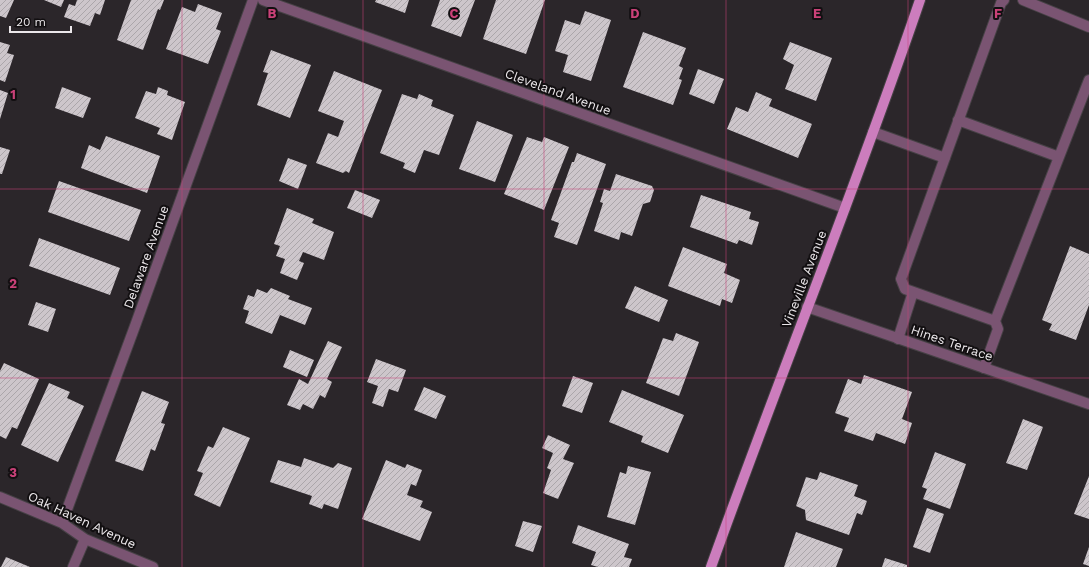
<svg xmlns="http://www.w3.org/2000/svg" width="1089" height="567" font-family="'Work Sans',sans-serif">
<defs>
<pattern id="building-hatch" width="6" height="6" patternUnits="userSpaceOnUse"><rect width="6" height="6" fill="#cdc6cb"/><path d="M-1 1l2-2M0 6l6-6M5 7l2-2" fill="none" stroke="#aba6aa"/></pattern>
</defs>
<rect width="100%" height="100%" fill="#2b262a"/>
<path fill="url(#building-hatch)" d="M0 0H14L6 18 0 16Z
M44 0H64L61 7Z
M77 0H105L100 15 95 13 90 26 64 17 69 4 75 6Z
M131 0H164L160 10 158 9 143 50 117 40Z
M376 0H409L405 13 375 2Z
M440 0H475L461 37 431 26Z
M496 0H545L526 54 483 39Z
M198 4 222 13 216 29 221 31 208 64 166 49 182 7 195 12Z
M585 11 611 20 591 81 563 72 568 55 555 51 565 20 580 25Z
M643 32 686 48 679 66 683 68 679 79 682 80 673 105 623 87Z
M0 42 10 45 7 53 14 55 5 82 0 80Z
M790 42 832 58 816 101 785 89 794 65 783 59Z
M271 50 311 65 290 118 257 105 268 73 263 72Z
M698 69 724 79 714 104 689 94Z
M334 71 382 90 349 173 346 171 343 173 316 163 328 133 338 137 344 121 318 111Z
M62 87 91 98 83 118 55 108Z
M158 87 168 91 167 95 185 102 172 140 157 134 160 128 135 118 146 91 156 94Z
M0 90 8 93 0 119Z
M756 92 772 99 769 106 812 124 798 158 727 129 736 107 748 112Z
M402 94 417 99 419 94 433 100 431 106 454 115 439 155 424 150 415 173 403 168 405 163 380 153Z
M477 121 513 135 495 182 459 169Z
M106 136 160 156 147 193 81 168 89 145 100 150Z
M527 137 542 142 544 137 569 147 544 210 504 194Z
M0 147 10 150 2 174H0Z
M577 153 606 164 577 245 554 237 559 223 551 220 572 162H574Z
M288 158 307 165 298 189 279 181Z
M616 174 652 186 654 190 650 202 643 204 632 236 621 232 619 240 594 231 603 203 600 202 604 189 610 191Z
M59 181 141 210 129 241 48 212Z
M355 190 380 200 372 218 347 208Z
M701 195 751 212 749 219 759 222 752 245 739 240 737 244 690 227Z
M287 208 314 219 312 223 334 232 324 260 303 252 299 261 304 263 297 280 280 273 285 259 276 256 280 246 274 244Z
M39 238 120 268 110 295 29 266Z
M1070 246 1089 254V305L1076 340 1049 330 1052 324 1042 320Z
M683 247 727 264 724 273 740 280 732 303 722 299 720 306 668 286Z
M635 286 668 300 659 322 625 308Z
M271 288 290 296 288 299 312 308 305 325 280 315 272 334 245 323 249 311 243 309 248 295 254 297 257 289 267 293Z
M36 302 56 309 48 332 28 325Z
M676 333 699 342 679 396 646 383 663 338 673 341Z
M328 341 342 347 327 379 332 382 325 398 320 395 313 409 303 404 300 410 287 405 299 379 308 384Z
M290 350 314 360 307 377 283 367Z
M376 359 406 370 398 392 389 389 383 407 372 403 378 386 367 382Z
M4 363 39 379 17 429 12 427 6 439 0 436V371Z
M864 375 912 392 902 419 912 423 905 444 876 433 873 441 844 431 849 418 835 413 848 379 861 384Z
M573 376 593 383 582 413 562 406Z
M49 383 70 392 67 398 84 406 58 462 21 445Z
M424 387 446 396 436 419 414 410Z
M622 390 684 415 668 453 641 442 643 436 609 422Z
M142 391 169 402 161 423 165 424 155 451 151 449 143 471 115 461Z
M1023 419 1043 427 1027 470 1006 463Z
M223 427 250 438 220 507 194 495 203 473 197 471 208 446 213 448Z
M548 435 570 445 563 459 574 463 558 499 543 493 551 470 547 468 553 453 542 448Z
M935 452 966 464 950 509 923 499 927 489 922 487Z
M304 458 333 468 338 463 352 468 338 509 324 504 322 509 309 504 312 496 270 482 278 460 301 467Z
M386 460 405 468 407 464 422 470 416 486 411 484 407 495 423 501 420 507 432 512 420 541 362 519Z
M628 466 651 472 635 525 607 517 620 472 626 474Z
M820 472 858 485 854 496 867 501 862 515 857 513 849 535 806 520 805 510 796 506 806 477 817 480Z
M1089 476V519L1074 514Z
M927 508 944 514 930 553 913 547Z
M523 521 542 526 533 552 515 546Z
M578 525 629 544 624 557 632 559 629 567H598L591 565 596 552 572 543Z
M796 532 843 549 836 567H784Z
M1089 547V566L1083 564Z
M6 557 30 567H1Z
M885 558 907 565V567H882Z"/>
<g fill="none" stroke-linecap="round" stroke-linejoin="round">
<g stroke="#464145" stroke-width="12">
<path id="service" d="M1023 0 1089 27
M958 120 1059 157
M873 132 945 158
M995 321 905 289 901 279 1001 3 1004 0
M898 339 913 292
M984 368 998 329 995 321 1089 80"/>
</g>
<g stroke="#464145" stroke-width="12">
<path id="minor" d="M263 0 845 208
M807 307 1089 404
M0 497 62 523 85 539 153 567
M62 523 135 326 253 0
M73 567 85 539"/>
</g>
<g stroke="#464145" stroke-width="12">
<path id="primary" d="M711 567C779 377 855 191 920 0"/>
</g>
<use href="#service" stroke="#7a5472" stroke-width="10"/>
<use href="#minor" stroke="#7a5472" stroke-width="10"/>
<use href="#primary" stroke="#cc7dbd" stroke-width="10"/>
</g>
<path fill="none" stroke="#ca4178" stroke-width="1" stroke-opacity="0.55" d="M182 0V567M363 0V567M544 0V567M726 0V567M908 0V567M0 189H1089M0 378H1089"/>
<g text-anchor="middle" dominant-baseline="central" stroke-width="4" stroke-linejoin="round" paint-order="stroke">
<g font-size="13" fill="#ebe7ea" stroke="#120f11">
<text transform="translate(558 92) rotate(20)">Cleveland Avenue</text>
<text transform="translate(146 257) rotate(-70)">Delaware Avenue</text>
<text transform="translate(804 279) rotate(-69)">Vineville Avenue</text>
<text transform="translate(952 343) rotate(19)">Hines Terrace</text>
<text transform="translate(82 520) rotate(25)">Oak Haven Avenue</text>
</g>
</g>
<g font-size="13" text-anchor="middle" font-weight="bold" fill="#ca4178" stroke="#120f11" stroke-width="4" stroke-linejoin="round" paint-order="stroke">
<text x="272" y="18">B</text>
<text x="454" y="18">C</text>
<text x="635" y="18">D</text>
<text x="817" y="18">E</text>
<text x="998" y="18">F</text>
<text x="13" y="99">1</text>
<text x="13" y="288">2</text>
<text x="13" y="477">3</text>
</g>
<path d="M10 26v6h61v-6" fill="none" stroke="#ebe7ea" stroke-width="2"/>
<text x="16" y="26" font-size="12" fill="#ebe7ea" stroke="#120f11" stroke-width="3" paint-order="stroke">20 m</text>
</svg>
